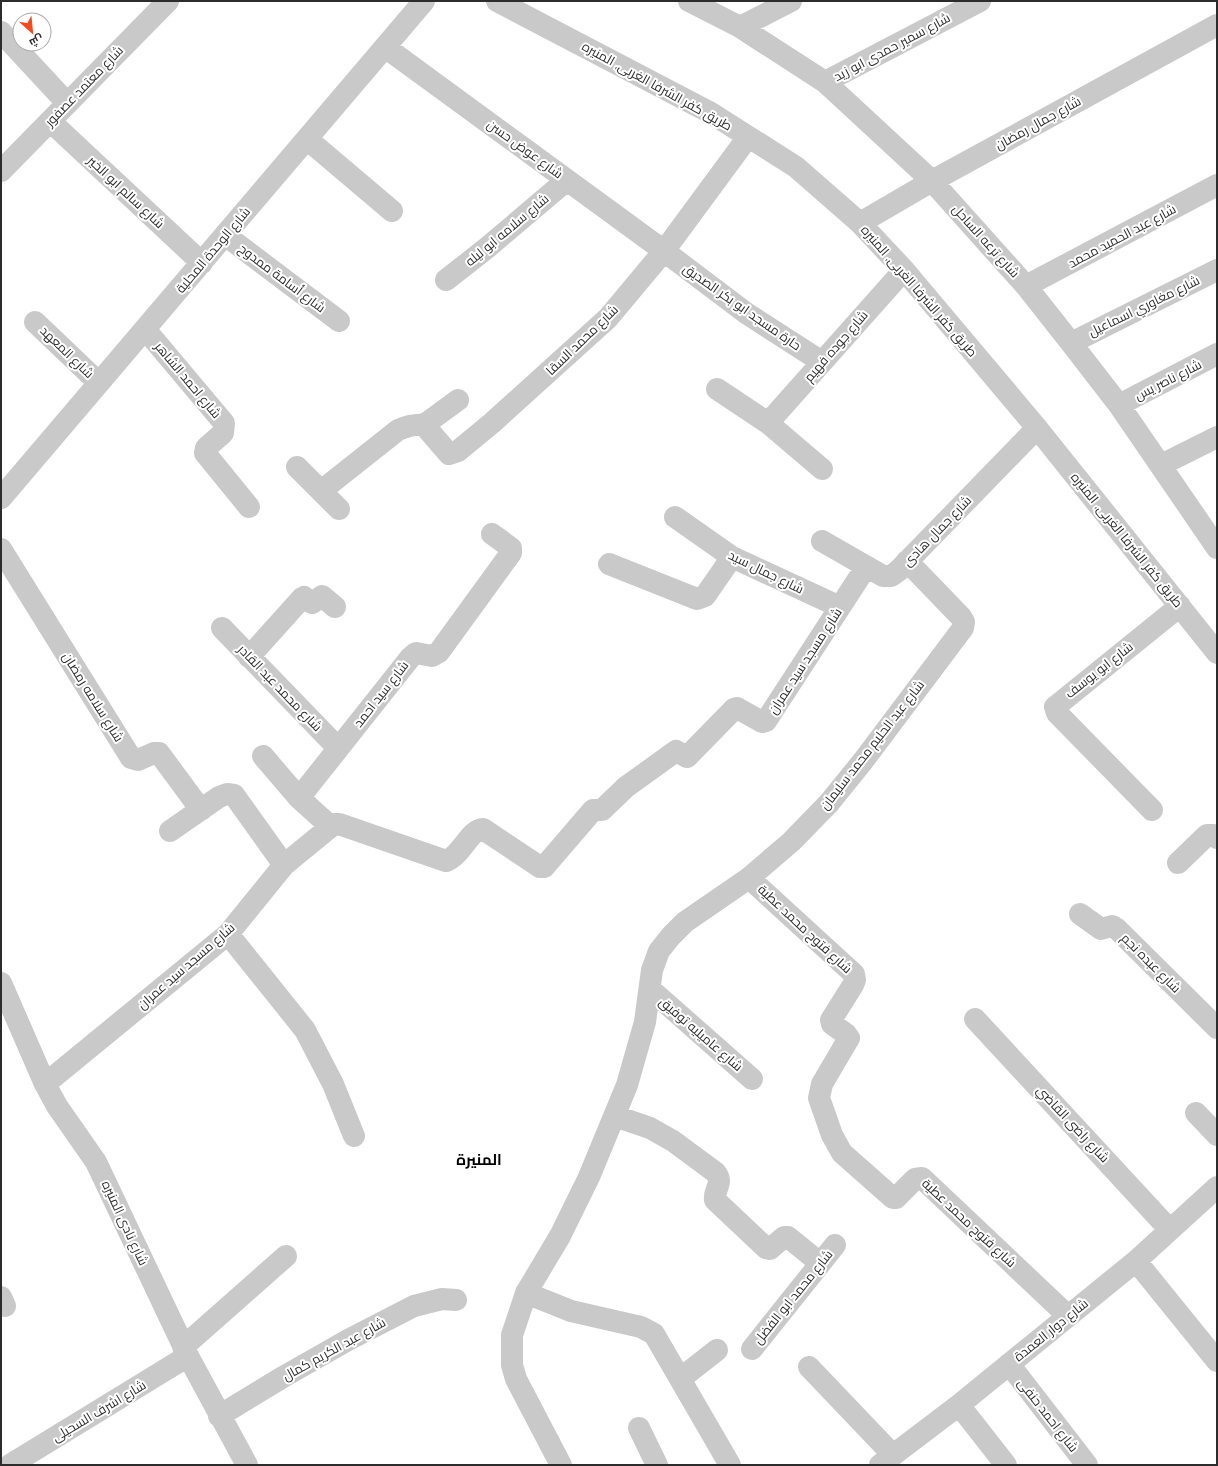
<svg xmlns="http://www.w3.org/2000/svg" width="1218" height="1466" font-family="Raleway,Cairo,sans-serif">
<rect width="100%" height="100%" fill="#fff"/>
<g fill="none" stroke-linecap="round" stroke-linejoin="round">
<path stroke="#c9c9c9" stroke-width="22" d="M497 1 711 113 796 167 860 223 904 270 1037 428 1217 653
M689 1 740 27 825 82 932 181 1026 286 1071 343 1119 405 1217 548
M740 27 791 1
M1 32 67 103
M385 47 664 251 746 313 822 362
M825 82 980 1
M50 121 202 263
M307 139 392 211
M1 171 168 1
M860 223 932 181 1217 25
M225 235 339 321
M446 280 488 247 567 180
M1026 286 1217 185
M35 322 99 383
M145 329 224 423 223 433 206 448 205 453 249 507
M1071 343 1217 270
M717 389 768 423 822 469
M1119 405 1217 354
M768 423 904 270
M424 425 458 400
M1161 465 1217 437
M297 467 339 509
M321 491 398 430C407 426 414 424 424 425L449 454 458 451 492 423 608 318 664 251 748 137
M1 498 424 1
M675 517 732 557 840 607
M822 541 883 576H891L898 571 1037 428
M1 549 131 758 138 760 154 753H159L201 810
M609 564 697 599 705 596 732 557
M222 628 338 748
M249 657 302 598 304 597 312 603 322 596 335 607
M263 756 299 798 330 826
M299 798 410 658 416 653 432 656 439 652 511 553V548L492 534
M1152 810 1057 713 1055 707 1180 606
M170 831 219 797 227 794 234 795 284 865
M1178 863 1207 835H1213L1217 838
M749 878 854 974 855 980 853 985 831 1020 832 1024 846 1034 849 1038 822 1084 819 1098 832 1135 842 1153 893 1198H896L915 1179 922 1178 1068 1316
M1080 914 1101 929 1112 926 1117 929 1217 1028
M228 934 305 1030 333 1084 354 1136
M1 983 45 1084 57 1106 96 1162 188 1356 247 1465
M650 989 752 1079
M975 1019 1170 1230
M45 1084 228 934 284 865 334 824H339L446 861C461 856 470 829 483 829L540 867H544L593 810H602L626 787 676 751 687 757 734 709 737 708 762 722 766 721 866 567
M1196 1113 1217 1135
M615 1116 650 1128 673 1141 715 1172C725 1183 713 1189 715 1200L766 1248 770 1249 784 1237H788L820 1263
M1136 1261 1217 1361
M526 1293 571 1311 641 1327 654 1334 730 1465
M1 1297 5 1306
M183 1347 286 1256
M752 1349 835 1245
M1009 1364 1087 1465
M809 1367 893 1455
M680 1379 717 1350
M959 1405 1006 1465
M219 1416 283 1377 348 1340 414 1306 442 1299 456 1300
M639 1428 657 1465
M10 1465 188 1356
M561 1465 516 1379 512 1365V1335L526 1293 560 1236 589 1177 627 1085 645 1022 652 970 659 951 671 936 685 922 749 878 791 842 829 803 863 761 963 628 964 622 961 617 907 561
M880 1465 959 1405 1136 1261 1217 1187"/>
</g>
<g text-anchor="middle" dominant-baseline="central" stroke-width="4" stroke-linejoin="round" paint-order="stroke">
<g font-size="13" fill="#2c2c2c" stroke="#fff">
<text transform="translate(892 47) rotate(-28)">شارع سمير حمدى ابو زيد</text>
<text transform="translate(84 86) rotate(-46)">شارع معتمد عصفور</text>
<text transform="translate(657 86) rotate(29)">طريق كفر الشرفا الغربى, المنيره</text>
<text transform="translate(1038 123) rotate(-29)">شارع جمال رمضان</text>
<text transform="translate(525 149) rotate(36)">شارع عوض حسن</text>
<text transform="translate(126 192) rotate(43)">شارع سالم ابو الخير</text>
<text transform="translate(507 230) rotate(-40)">شارع سلامه ابو ليله</text>
<text transform="translate(1122 236) rotate(-28)">شارع عبد الحميد محمد</text>
<text transform="translate(986 241) rotate(48)">شارع ترعه الساحل</text>
<text transform="translate(213 250) rotate(-50)">شارع الوحدة المحلية</text>
<text transform="translate(282 278) rotate(37)">شارع أسامة ممدوح</text>
<text transform="translate(919 291) rotate(49)">طريق كفر الشرفا الغربى, المنيره</text>
<text transform="translate(1144 306) rotate(-26)">شارع مغاوري اسماعيل</text>
<text transform="translate(742 307) rotate(35)">حارة مسجد ابو بكر الصديق</text>
<text transform="translate(582 340) rotate(-44)">شارع محمد السقا</text>
<text transform="translate(836 346) rotate(-49)">شارع جوده فهيم</text>
<text transform="translate(67 352) rotate(44)">شارع المعهد</text>
<text transform="translate(188 380) rotate(50)">شارع احمد الشاهر</text>
<text transform="translate(1168 380) rotate(-27)">شارع ناصر يس</text>
<text transform="translate(937 531) rotate(-46)">شارع جمال هادى</text>
<text transform="translate(1127 540) rotate(51)">طريق كفر الشرفا الغربى, المنيره</text>
<text transform="translate(766 572) rotate(26)">شارع جمال سيد</text>
<text transform="translate(805 661) rotate(-57)">شارع مسجد سيد عمران</text>
<text transform="translate(1099 670) rotate(-38)">شارع ابو يوسف</text>
<text transform="translate(280 688) rotate(46)">شارع محمد عبد القادر</text>
<text transform="translate(381 694) rotate(-52)">شارع سيد احمد</text>
<text transform="translate(93 697) rotate(58)">شارع سلامه رمضان</text>
<text transform="translate(872 745) rotate(-52)">شارع عبد الحليم محمد سليمان</text>
<text transform="translate(805 929) rotate(43)">شارع فتوح محمد عطية</text>
<text transform="translate(1151 963) rotate(45)">شارع عبده نجم</text>
<text transform="translate(186 966) rotate(-41)">شارع مسجد سيد عمران</text>
<text transform="translate(701 1034) rotate(41)">شارع عاميليه توفيق</text>
<text transform="translate(1073 1124) rotate(47)">شارع راضى القاضي</text>
<text transform="translate(125 1223) rotate(65)">شارع نادى المنيره</text>
<text transform="translate(969 1223) rotate(43)">شارع فتوح محمد عطية</text>
<text transform="translate(793 1297) rotate(-51)">شارع محمد ابو الفضل</text>
<text transform="translate(1051 1330) rotate(-39)">شارع دوار العمدة</text>
<text transform="translate(334 1349) rotate(-29)">شارع عبد الكريم كمال</text>
<text transform="translate(99 1411) rotate(-31)">شارع اشرف السحيلى</text>
<text transform="translate(1048 1415) rotate(52)">شارع احمد حنفى</text>
</g>
<g font-size="15" font-weight="bold" fill="#000" stroke="#fff">
<text x="479" y="1160">المنيرة</text>
</g>
</g>
<rect width="1218" height="1466" fill="none" stroke="#2c2c2c" stroke-width="4"/>
<g transform="translate(32 32) rotate(153)"><circle r="19" fill="#ffffff" stroke="#ababab"/>
<path d="M0-3L7 15L0 10L-7 15Z" fill="#f04b22"/>
<text y="-6" font-size="11" font-weight="bold" text-anchor="middle" fill="#2c2c2c">ش</text>
</g>
</svg>
